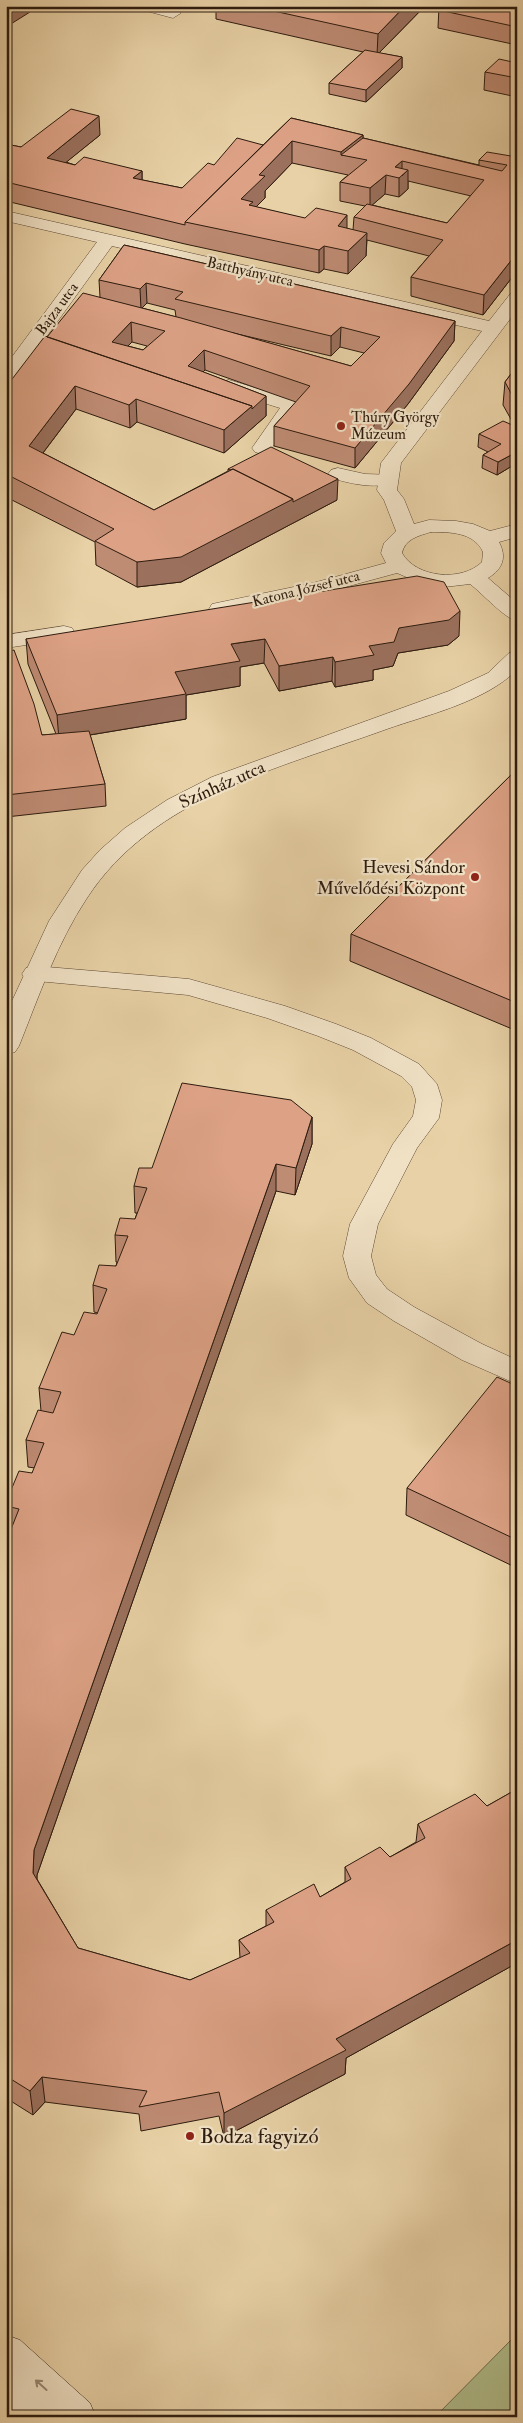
<svg xmlns="http://www.w3.org/2000/svg" width="523" height="2423" font-family="'IM FELL Double Pica',serif">
<rect width="100%" height="100%" fill="#e8d1a6"/>
<filter id="stains"><feTurbulence type="fractalNoise" baseFrequency=".004" numOctaves="4"/><feColorMatrix values="0 0 0 0 .2 0 0 0 0 .09 0 0 0 0 .02 0 0 0 .5 -.17"/></filter>
<radialGradient id="worn" r=".72"><stop offset=".6" stop-color="#630" stop-opacity="0"/><stop offset="1" stop-color="#630" stop-opacity=".3"/></radialGradient>
<path fill="#b0bd8b" stroke="#6e6c4c" d="M517 2334V2417H435Z"/>
<g fill="none" stroke-linecap="round" stroke-linejoin="round">
<g stroke="#5c4834" stroke-width="1">
<path id="lane" d="M229 380 299 401 302 405 269 452 262 454 255 452 252 448 280 408 222 390 219 386 222 382Z
M338 468 365 474 395 475 398 479 395 483C373 489 352 484 331 478L328 474 331 470Z
M35 966 189 979 285 1006 336 1024 371 1038 419 1064 437 1084 442 1100 439 1118 417 1148 378 1224 371 1256 376 1275 387 1289 414 1307 482 1344 517 1360V1384L462 1360 394 1321 367 1303 349 1278 343 1256 350 1224 393 1144 413 1116 416 1100 412 1087 401 1076 353 1050 318 1036 267 1018 188 995 26 980 22 974 26 968Z"/>
</g>
<g stroke="#5c4834" stroke-width="1">
<path id="street" d="M136 6H164L178 10 181 13 173 18 139 9Z
M6 211 489 321 511 293 517 292V310L401 463 397 490 404 499 414 524 429 520 456 521 473 524 490 531 517 524V537L499 542C507 557 503 569 488 578L517 603V621C504 618 483 594 470 584L444 587 425 585 397 573 316 595 220 615 212 614 209 609 212 604 313 583 386 563 381 553 384 543 396 531 384 500 377 490 381 463 482 331 112 246 13 383 6 385V365L97 242 6 221ZM431 532C450 532 474 532 483 552L482 562C462 582 416 578 402 553 405 539 418 536 431 532Z
M64 626 72 628 75 633 72 638 6 648V635Z
M517 651V670C484 702 430 714 387 729 280 768 153 797 87 898 57 943 39 996 19 1046L15 1052 6 1055V1014L49 921 82 870 100 850 125 828 167 800 212 777 449 691 488 673 509 653Z"/>
</g>
<g stroke="#2d1b0e" stroke-width="1">
<path id="secondary" d="M6 2335 20 2340 90 2403 96 2417H6Z"/>
</g>
<use href="#lane" fill="#f0e1c5" fill-rule="evenodd"/>
<use href="#street" fill="#f0e1c5" fill-rule="evenodd"/>
<use href="#secondary" fill="#f0e1c5" fill-rule="evenodd"/>
</g>
<path fill="#be8b73" stroke="#2d1b0e" fill-rule="evenodd" d="M216 6H342L352 8 354 6H425L379 53 402 57V68L366 102 329 94V83L363 52 216 19Z
M439 6H517V45L438 28Z
M517 63V97L484 90 485 72Z
M291 118 363 135V138L479 165V160L517 157V271L483 315 411 296V277L429 256 367 240 366 256 348 274 324 269 319 273 185 244 6 201V144L21 147 100 135 66 162 75 165 142 171V180L182 188 214 165 263 145ZM292 163 348 175 340 182V201L365 206 354 217 353 230 256 207 265 198V191ZM408 181 471 196 447 223 372 205 385 194 399 197 408 189Z
M124 245 455 321 454 341 408 404 355 468 274 446V426L296 402 205 370 203 372 266 396V416L224 453 137 422 130 428 76 409 43 453 154 510 228 471V469L337 500 181 582 137 587 96 565 95 542 6 497V387L47 337 100 297 99 280ZM147 303 175 310 176 317 142 308ZM233 333 331 356 340 347 364 353 351 366ZM132 342 147 346 143 350 128 346Z
M517 366V424L512 421 503 405 505 382Z
M517 427V468L512 466 497 475 482 468 483 455 488 452 478 447 479 434Z
M459 636 448 645 398 653 393 666 373 670V680L335 687 332 681 279 691 264 663 240 667V686L186 695V719L90 735 105 784 106 806 6 817V652L42 735 56 734 28 664 26 639Z
M517 769V1031L350 961 351 934Z
M312 1117V1144L295 1195 276 1191 37 1875V1879L78 1948 190 1980 240 1958 239 1940 266 1926V1910L320 1897 345 1882V1867L390 1857 416 1842 418 1824 487 1806 517 1789V1963L346 2058 345 2074 224 2137 219 2116 141 2131 139 2114 45 2102 33 2115 6 2098V1542L10 1533 8 1532 6 1519V1502L32 1473 35 1468 28 1467 26 1440 41 1411 39 1388 74 1335 97 1314 98 1313 94 1312 93 1285 116 1266 117 1262H116L115 1235 135 1219 137 1213H135L134 1186 152 1168Z
M517 1386V1568L406 1515 407 1488Z"/>
<path fill="#9b715e" stroke="#2d1b0e" d="M6 6H29L30 12 6 27Z
M405 6H425L377 55 378 34Z
M402 57V68L366 102V90Z
M99 116 100 135 48 177 47 158Z
M363 135V157L341 155V152Z
M292 141V163L265 191V198L253 210 241 199 259 175Z
M402 161V176L408 170V189L399 197V178L395 167Z
M142 171V190L133 178Z
M386 175 385 194 370 207V188Z
M347 215V237L338 226Z
M367 233 366 256 348 274V251Z
M324 246V269L319 273V250Z
M517 253V271L483 315 484 295Z
M146 283 147 303 141 309 140 289Z
M455 321 454 341 408 404 355 468V448Z
M131 322 132 342 112 362V342Z
M341 327 340 347 331 356V336Z
M204 350 205 370 188 387V366Z
M75 386 76 409 30 470 29 446Z
M266 396V416L224 453V430L252 406Z
M136 399 137 422 130 428 129 405Z
M513 454 512 466 497 475 498 462Z
M338 479 337 500 181 582 137 587V562L293 499Z
M460 611 459 636 448 645 398 653 393 666 373 670V680L335 687V662L369 646 399 628Z
M265 639 264 663 240 667V686L186 695V719L59 740 57 715 231 644Z
M333 657 332 681 279 691V666Z
M312 1117V1144L295 1195 296 1168Z
M276 1164V1191L37 1875 36 1898 33 1873 34 1850Z
M517 1940V1963L346 2058 345 2074 224 2137V2113L336 2039Z
M42 2077 45 2102 33 2115 30 2091Z"/>
<path fill="#dda286" stroke="#2d1b0e" fill-rule="evenodd" d="M251 6H342L352 8 354 6H405L378 34Z
M444 6H517V27L439 10Z
M365 50 402 57 366 90 329 83Z
M499 59 517 63V78L485 72Z
M71 109 99 116 47 158 75 165 84 157 142 171 133 178 182 188 208 163 214 165 237 138 263 145 185 222V225L6 182V144L21 147Z
M291 118 363 135 341 152 292 141 259 175 265 176 241 199 253 202 249 205 305 218 316 208 347 215 338 226 367 233 348 251 324 246 319 250 185 222Z
M363 138 502 171 507 165 479 160 487 152 517 157V253L484 295 411 277 443 240 354 217 367 204 447 223 484 180 402 161 395 167 408 170 399 178 386 175 370 188 340 182 367 160 341 155Z
M124 245 455 321 409 384 355 448 274 426 310 386 204 350 188 366 266 396 252 409V406L47 337 83 293 181 318 351 366 380 337 341 327 331 336 175 299 183 292 146 283 140 289 99 280ZM131 322 165 331 143 350 112 342Z
M45 336 252 406 224 430 136 399 129 405 75 386 29 446 154 510 233 469 293 499 181 557 137 562 95 541 114 529 6 474V387Z
M517 366V399L513 397 505 382Z
M503 421 517 427V455L513 454 498 462 483 455 501 444 479 434Z
M271 447 338 479 293 502V499L233 469 230 470 228 469Z
M417 576 444 582 460 611 449 620 399 628 394 642 369 646 374 655 335 662 333 657 279 666 265 639 231 644 240 661 175 672 186 694 57 715 26 639Z
M14 650 34 704 42 735 89 731 105 784 6 795V652Z
M517 769V1003L351 934Z
M182 1083 291 1100 312 1117 296 1168 276 1164 34 1850 33 1873 78 1948 190 1980 250 1953 239 1940 274 1922 266 1910 314 1884 320 1897 351 1879 345 1867 380 1847 390 1857 425 1838 418 1824 475 1794 487 1806 517 1789V1940L336 2039 346 2050 224 2113 219 2092 139 2107 147 2091 42 2077 30 2091 6 2076V1542L19 1509 6 1506V1502L19 1471 32 1473 44 1443 26 1440 38 1410 53 1413 61 1392 39 1388 62 1332 74 1335 84 1312 97 1314 107 1289 93 1285 99 1265 116 1266 128 1236 115 1235 120 1218 135 1219 147 1188 134 1186 139 1168H152Z
M497 1377 517 1386V1540L407 1488Z"/>
<defs><path id="oneway-shaft" d="M-6 0H5M1.5-3L5.5 0L1.5 3" fill="none" stroke-width="1.6" stroke-linecap="round" stroke-linejoin="round" transform="scale(1.25)"/></defs>
<use stroke="#988873" href="#oneway-shaft" transform="translate(41 2385) rotate(-138)"/>
<g fill="#8f2418" stroke="#f0e1c5" stroke-width="2">
<circle cx="341" cy="426" r="5"/>
<circle cx="475" cy="877" r="5"/>
<circle cx="190" cy="2136" r="5"/>
</g>
<g text-anchor="middle" dominant-baseline="central" stroke-width="4.5" stroke-linejoin="round" paint-order="stroke">
<g font-size="15" fill="#2d1b0e" stroke="#f0e1c5">
<text transform="translate(250 272) rotate(13)">Batthyány utca</text>
<text transform="translate(57 309) rotate(-54)">Bajza utca</text>
<text transform="translate(306 589) rotate(-14)">Katona József utca</text>
</g>
<g font-size="15" fill="#2d1b0e" stroke="#f0e1c5" text-anchor="start">
<text x="351" y="417">Thúry György<tspan x="351" dy="17">Múzeum</tspan></text>
</g>
<g font-size="18" fill="#2d1b0e" stroke="#f0e1c5">
<text transform="translate(222 785) rotate(-24)">Színház utca</text>
</g>
<g font-size="18" fill="#2d1b0e" stroke="#f0e1c5" text-anchor="end">
<text x="465" y="867">Hevesi Sándor<tspan x="465" dy="21">Művelődési Központ</tspan></text>
</g>
<g font-size="21" fill="#2d1b0e" stroke="#f0e1c5" text-anchor="start">
<text x="200" y="2136">Bodza fagyizó</text>
</g>
</g>
<rect width="523" height="2423" fill="none" stroke="#e8d1a6" stroke-width="25"/>
<rect x="8" y="8" width="508" height="2408" fill="none" stroke="#2d1b0e" stroke-width="2.5"/>
<rect x="12" y="12" width="498" height="2398" fill="none" stroke="#2d1b0e"/>
<rect width="100%" height="100%" filter="url(#stains)"/>
<rect width="100%" height="100%" fill="url(#worn)"/>
</svg>
